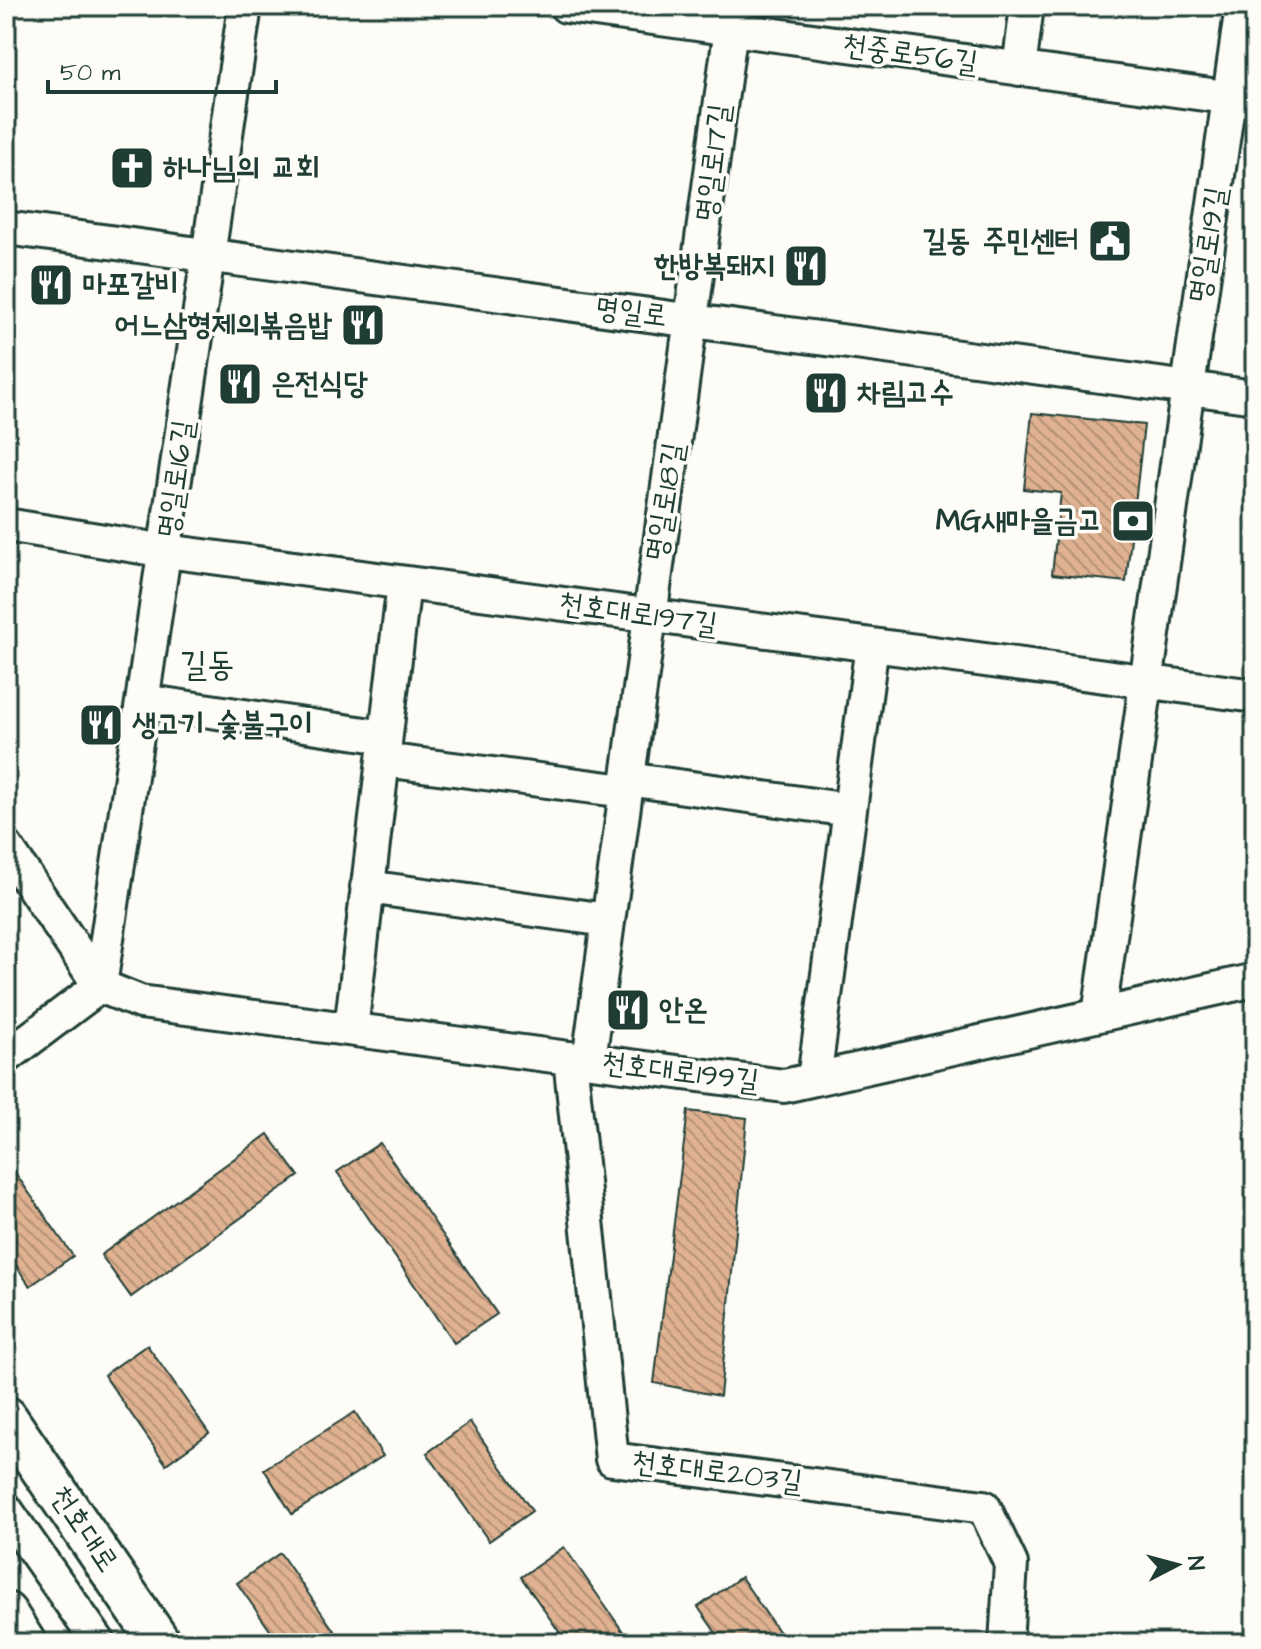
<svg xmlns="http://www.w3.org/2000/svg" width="1261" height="1649" font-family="'Architects Daughter','Poor Story',sans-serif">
<defs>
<pattern id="building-back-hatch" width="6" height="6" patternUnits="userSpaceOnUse" patternTransform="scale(2)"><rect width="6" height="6" fill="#e0b291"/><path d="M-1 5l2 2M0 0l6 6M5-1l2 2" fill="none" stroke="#b59277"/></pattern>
</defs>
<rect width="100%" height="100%" fill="#fdfcf7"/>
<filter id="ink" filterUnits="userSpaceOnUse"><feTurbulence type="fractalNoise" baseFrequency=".0125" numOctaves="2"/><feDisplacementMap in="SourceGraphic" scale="16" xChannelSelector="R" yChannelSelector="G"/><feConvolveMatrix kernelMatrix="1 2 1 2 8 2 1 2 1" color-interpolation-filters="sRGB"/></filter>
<g filter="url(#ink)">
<path fill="url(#building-back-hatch)" stroke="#1f3d34" stroke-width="2" d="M1032 413 1144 425 1126 582 1052 574 1061 493 1024 489Z
M688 1111 747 1118 720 1396 654 1383Z
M268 1134 299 1176 131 1297 101 1255Z
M380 1143 497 1314 454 1343 337 1172Z
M11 1167 73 1256 30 1286 6 1251V1171Z
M147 1345 209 1433 166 1464 104 1375Z
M355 1412 383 1456 292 1514 264 1469Z
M470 1422 532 1511 489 1541 427 1453Z
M564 1547 626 1636 615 1643H567L521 1577Z
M280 1553 342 1642 340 1643H279L237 1583Z
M741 1577 786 1643H723L698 1607Z"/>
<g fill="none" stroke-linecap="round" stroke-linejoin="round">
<g stroke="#1f3d34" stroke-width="38">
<path id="minor" d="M566 6 1255 101
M1019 69 1027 6
M6 228 1255 397
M6 525 166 551 1255 696
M143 701 385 737
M383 760 625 791
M627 779 850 810
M6 847 100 986 140 1002 784 1086 1255 980
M367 887 607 920
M1099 1015 1242 6
M351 1029 404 583
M6 1057 100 986 245 6
M570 1058 612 1459 984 1507 1011 1564 1006 1643
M589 1060 734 6
M814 1079 872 645
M6 1510 99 1643"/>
</g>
<g stroke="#1f3d34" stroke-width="46">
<path id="major" d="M6 1417 160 1643
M6 1613 25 1643"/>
</g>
<use href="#minor" stroke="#fdfcf7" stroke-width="32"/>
<use href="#major" stroke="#fdfcf7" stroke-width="40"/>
</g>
</g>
<defs>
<g id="church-square" transform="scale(2.3)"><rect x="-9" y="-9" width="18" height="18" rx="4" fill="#1f3d34" stroke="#fdfcf7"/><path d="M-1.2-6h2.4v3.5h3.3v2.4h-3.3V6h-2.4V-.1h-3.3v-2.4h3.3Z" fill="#fff"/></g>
<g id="civic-square" transform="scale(2.3)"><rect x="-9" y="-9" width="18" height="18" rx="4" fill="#1f3d34" stroke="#fdfcf7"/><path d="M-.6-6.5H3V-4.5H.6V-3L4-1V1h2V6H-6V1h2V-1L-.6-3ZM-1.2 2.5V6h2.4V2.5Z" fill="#fff"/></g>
<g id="restaurant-square" transform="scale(2.3)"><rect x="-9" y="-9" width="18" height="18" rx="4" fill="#1f3d34" stroke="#fdfcf7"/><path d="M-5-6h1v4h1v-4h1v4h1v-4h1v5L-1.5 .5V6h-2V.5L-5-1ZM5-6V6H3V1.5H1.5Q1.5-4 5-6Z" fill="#fff"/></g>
<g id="bank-square" transform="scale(2.3)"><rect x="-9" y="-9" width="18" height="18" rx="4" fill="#1f3d34" stroke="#fdfcf7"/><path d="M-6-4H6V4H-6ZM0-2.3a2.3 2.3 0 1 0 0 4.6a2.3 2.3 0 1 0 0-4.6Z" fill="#fff"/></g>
</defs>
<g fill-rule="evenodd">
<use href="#church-square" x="132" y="168"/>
<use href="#civic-square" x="1110" y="241"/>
<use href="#restaurant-square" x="806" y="266"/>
<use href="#restaurant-square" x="51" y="285"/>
<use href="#restaurant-square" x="363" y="325"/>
<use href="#restaurant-square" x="240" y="384"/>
<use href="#restaurant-square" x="826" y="393"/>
<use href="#bank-square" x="1133" y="521"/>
<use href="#restaurant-square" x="101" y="725"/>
<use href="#restaurant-square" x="628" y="1010"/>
</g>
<g text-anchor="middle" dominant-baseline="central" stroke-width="7" stroke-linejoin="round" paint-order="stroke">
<g font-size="30" fill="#1f3d34" stroke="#fdfcf7">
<text transform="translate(910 54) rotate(8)">천중로56길</text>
<text transform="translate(713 163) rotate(-83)">명일로17길</text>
<text transform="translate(1208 245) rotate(-81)">명일로19길</text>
<text transform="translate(631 312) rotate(7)">명일로</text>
<text transform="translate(176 479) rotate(-82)">명일로16길</text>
<text transform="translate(665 502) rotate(-81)">명일로18길</text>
<text transform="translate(638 614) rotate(8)">천호대로197길</text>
<text transform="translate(680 1072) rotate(7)">천호대로199길</text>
<text transform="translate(717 1472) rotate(7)">천호대로203길</text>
<text transform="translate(84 1529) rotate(56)">천호대로</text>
</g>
<g font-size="30" font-weight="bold" fill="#1f3d34" stroke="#fdfcf7" text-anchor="start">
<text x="163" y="168">하나님의 교회</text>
<text x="1079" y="241" text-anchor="end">길동 주민센터</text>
<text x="775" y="266" text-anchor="end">한방복돼지</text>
<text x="82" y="285">마포갈비</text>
<text x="332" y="325" text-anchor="end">어느삼형제의볶음밥</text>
<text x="271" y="384">은전식당</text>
<text x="857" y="393">차림고수</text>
<text x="1102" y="521" text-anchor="end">MG새마을금고</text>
<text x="132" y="725">생고기 숯불구이</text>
<text x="659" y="1010">안온</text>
</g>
<g font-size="34" fill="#1f3d34" stroke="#fdfcf7">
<text x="207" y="665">길동</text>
</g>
</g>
<rect width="1261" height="1649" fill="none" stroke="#fdfcf7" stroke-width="32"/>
<rect x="16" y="16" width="1229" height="1617" fill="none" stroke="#1f3d34" stroke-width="3" filter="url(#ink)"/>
<g transform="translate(1177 1565) rotate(84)" stroke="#fdfcf7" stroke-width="6" paint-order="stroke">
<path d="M0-6L14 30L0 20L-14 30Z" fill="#1f3d34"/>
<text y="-12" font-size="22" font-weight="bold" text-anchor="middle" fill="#1f3d34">N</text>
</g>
<path d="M48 80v12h228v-12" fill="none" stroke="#1f3d34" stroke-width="4"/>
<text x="60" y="80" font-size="24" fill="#1f3d34" stroke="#fdfcf7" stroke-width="6" paint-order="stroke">50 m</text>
</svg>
